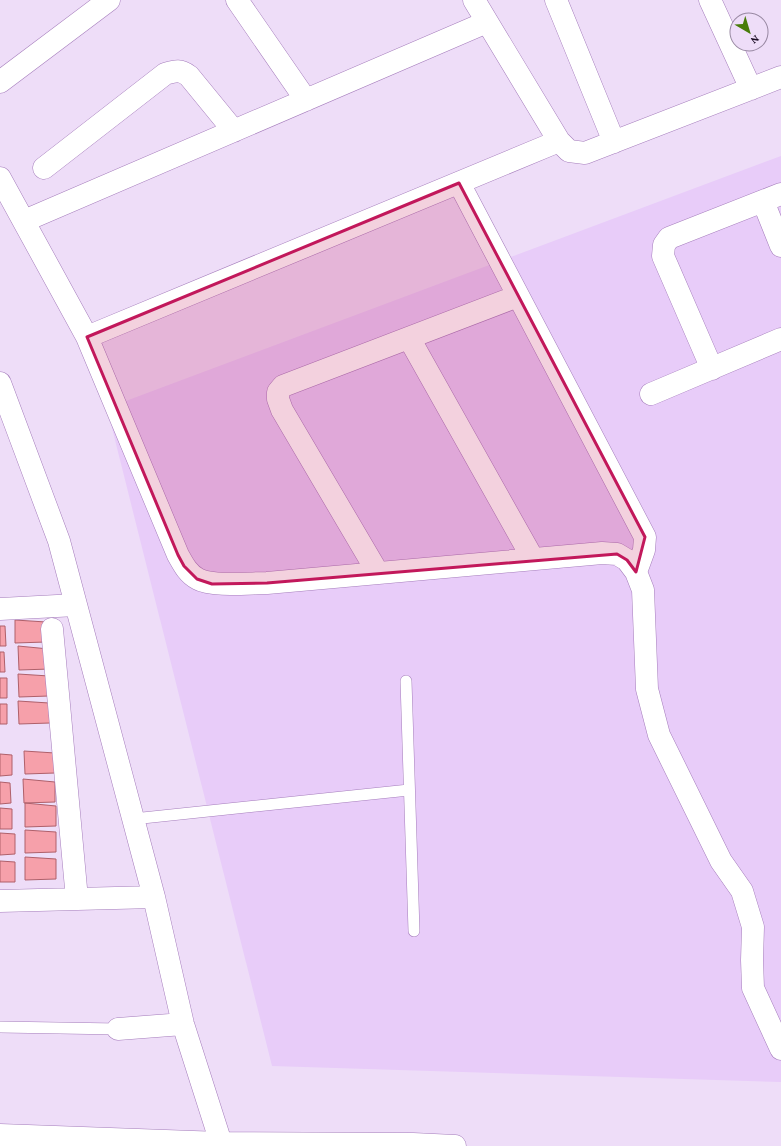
<svg xmlns="http://www.w3.org/2000/svg" width="781" height="1146" font-family="'Crimson Pro',serif">
<rect width="100%" height="100%" fill="#eeddf8"/>
<path fill="#e8ccf9" d="M781 156V1082L272 1066 107 408Z"/>
<path fill="#f6a0aa" stroke="#af606a" d="M15 620 46 622V642L15 643Z
M0 626H5L6 646H0Z
M18 646 49 649 50 669 19 670Z
M0 652H4L5 672H0Z
M18 674 49 676V696L19 697Z
M0 678H7V698H0Z
M18 701 49 703 50 723 19 724Z
M0 704H7V724H0Z
M24 751 55 753V773L25 774Z
M0 754 12 755V775L0 776Z
M23 779 55 782V802L24 803Z
M0 782 10 783 11 803 0 804Z
M25 803 56 806V826L25 827Z
M0 808 12 809V829H0Z
M25 830 56 832V852L25 853Z
M0 833 15 834V854L0 855Z
M25 857 56 859V879L25 880Z
M0 861 15 862V882H0Z"/>
<g fill="none" stroke-linecap="round" stroke-linejoin="round">
<g stroke="#a57dbc" stroke-width="12">
<path id="service" d="M406 681 414 931
M133 819 409 790
M0 1027 118 1029"/>
</g>
<g stroke="#a57dbc" stroke-width="23">
<path id="minor" d="M237 0 306 100
M474 0 559 141 569 151 585 153 781 77
M556 0 614 142
M710 0 751 89
M0 82 109 0
M44 168 165 74C175 71 180 69 189 76L234 131
M0 178 87 337 178 555C183 564 188 574 198 579 212 587 250 583 267 583L602 553 617 554 627 560 636 572 643 590 647 689 659 735 721 861 742 891 753 927 752 960 753 988 781 1049
M459 183 645 537 644 550 636 572
M763 201 781 246
M24 221 487 22
M87 337 559 141
M409 338 533 559
M712 369 663 256 664 245 669 238 781 194
M0 383 59 541 154 897 183 1024 221 1143
M651 394 781 339
M378 573 282 410 278 399V392L283 386 518 296
M0 609 76 605
M52 629 77 899
M0 901 154 897
M118 1029 183 1024"/>
</g>
<g stroke="#a57dbc" stroke-width="23">
<path id="trunk" d="M0 1135 221 1143 413 1144 455 1146"/>
</g>
<use href="#service" stroke="#fff" stroke-width="11"/>
<use href="#minor" stroke="#fff" stroke-width="22"/>
<use href="#trunk" stroke="#fff" stroke-width="22"/>
</g>
<path fill="#c2185b" fill-opacity="0.2" stroke="#c2185b" stroke-width="3" stroke-linejoin="round" d="M459 183 645 537 636 572 627 560 617 554 267 583 212 584 197 579 184 566 178 555 87 337Z"/>
<g transform="translate(749 32) rotate(142)"><circle r="19" fill="#eeddf8" stroke="#9888a2"/>
<path d="M0-3L7 15L0 10L-7 15Z" fill="#497c0a"/>
<text y="-6" font-size="11" font-weight="bold" text-anchor="middle" fill="#180921">N</text>
</g>
</svg>
